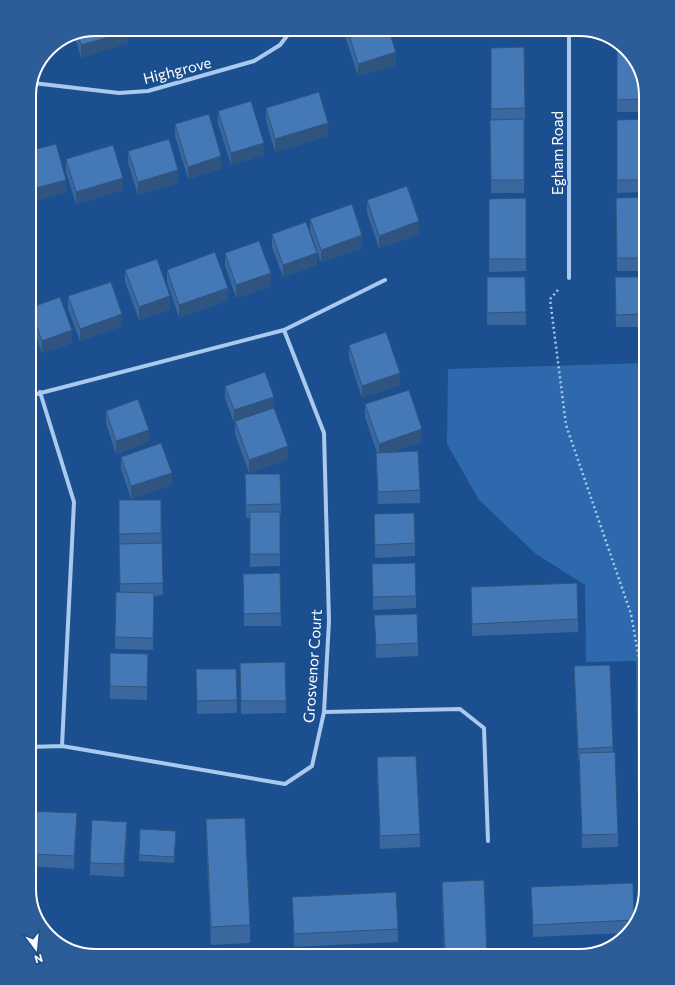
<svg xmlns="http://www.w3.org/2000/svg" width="675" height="985" font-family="Commissioner,sans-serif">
<rect width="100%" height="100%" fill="#1b4f8f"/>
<path fill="#2e69ad" d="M646 363V889L639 914 636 661 586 662 585 585 536 554 479 500 447 444 448 369Z"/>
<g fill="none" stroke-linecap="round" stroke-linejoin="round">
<path stroke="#a9c9ee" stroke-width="2.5" stroke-dasharray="2 3" stroke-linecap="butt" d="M558 290 550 299 566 425 631 614 643 681 641 847 646 879
M642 778 646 773"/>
<path stroke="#a9c9ee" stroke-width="4" d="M569 29V278
M33 83 119 93 148 91 254 61 280 45 290 32
M40 392 74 502 62 746
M29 396 284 330 385 280
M324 712 460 709 484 728 488 841
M29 747 62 746 285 784 312 766 324 712 329 621 324 433 284 330"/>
</g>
<path fill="#3a679d" d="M492 30H526V33H492Z
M346 31H348L396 65 358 76 346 39Z
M128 33V43L81 58 74 34Z
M617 41 646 96V112H617Z
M491 48 525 108 524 193H491Z
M266 108 328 136 275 152 266 121Z
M218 111 264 155 231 165 218 124Z
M646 119V192L617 193V120Z
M175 124 221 169 188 179 175 136Z
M29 151 66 192 36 201 29 177Z
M128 151 178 183 138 195 128 163Z
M66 159 123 190 76 204 66 172Z
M646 197V271H617L616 198Z
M526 198V271L489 272V199Z
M367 200 419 234 379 248 367 213Z
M310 219 362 248 321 262 310 231Z
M272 234 317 265 283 277 272 247Z
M225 253 271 286 236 298 225 266Z
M125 270 170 309 139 320 125 282Z
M167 270 228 300 179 318 167 282Z
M487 277H525L526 325H487Z
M615 277H646V327H616Z
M68 296 122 326 80 341 68 309Z
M30 308 72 343 42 353 30 320Z
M349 345 400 385 362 398 349 358Z
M225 386 274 408 288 459 249 473 235 434V423H234L225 398Z
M365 404 422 442 391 452 420 490V503L378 504 376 465V453H377L365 417Z
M106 411 149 442 116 454 106 423Z
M121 457 172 485 131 499 121 469Z
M245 474 281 504V517H280V566L250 567V518H246Z
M29 495H32L31 552H29Z
M119 500H161L163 595 154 596 153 650 115 649V637L120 592Z
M374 514 415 543V556L375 558Z
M372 564 416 596V608L373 610Z
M280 573 281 626H244L243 574Z
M471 587 578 619V632L472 636Z
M374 615 418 643V656L376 658Z
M110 653 148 666 147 700 110 699Z
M285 662 286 713 241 714 240 663Z
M610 665 613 752 618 834V847L582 848 579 761H578L574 666Z
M196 669H236L237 713 197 714Z
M377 757 420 834V847L380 849 377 770Z
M29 811 77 826 74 869 29 866Z
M206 819 250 925V943L211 945 206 837Z
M127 834 124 877 90 875V863Z
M176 838 174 863 139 861V855Z
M442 882 487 956H444L442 900Z
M633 883 634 925 626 933 533 937 531 887Z
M292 897 398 929V942L294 947Z"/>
<path fill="#305480" d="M128 33V43L81 58V45L119 34Z
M396 52V65L358 76V64Z
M328 123V136L275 152V139Z
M264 143V155L231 165V153Z
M221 156V169L188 179V167Z
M178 170V183L138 195V182Z
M123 178V190L76 204V192Z
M66 180V192L36 201V188Z
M419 221V234L379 248V236Z
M362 235V248L321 262V250Z
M317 253V265L283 277V265Z
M271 273V286L236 298V285Z
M228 288V300L179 318V305Z
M170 296V309L139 320V307Z
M122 314V326L80 341V329Z
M72 330V343L42 353V341Z
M400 373V385L362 398V386Z
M274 397V410L235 421V423H234V410Z
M422 429V442L379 456V444Z
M149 430V442L116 454V441Z
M288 446V459L249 473V460Z
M172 473V485L131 499V486Z
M77 813V826L74 869V856Z
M127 822V834L124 877V864Z"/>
<path fill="#4478b7" stroke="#305480" d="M348 31H389L396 52 358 64Z
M78 34H119L81 45Z
M617 41 637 63 646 96V99L617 100Z
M524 47 525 108 491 109V48Z
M319 92 328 123 275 139 266 108Z
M251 101 264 143 231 153 218 111Z
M209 114 221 156 188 167 175 124Z
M524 119V180H491L490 120Z
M646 119V180H617V120Z
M169 139 178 170 138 182 128 151Z
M56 144 66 180 36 188 29 164V151Z
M113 145 123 178 76 192 66 159Z
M407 186 419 221 379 236 367 200Z
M646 197V258H617L616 198Z
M526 198V259H489V199Z
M352 204 362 235 321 250 310 219Z
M306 222 317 253 283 265 272 234Z
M259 241 271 273 236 285 225 253Z
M215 252 228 288 179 305 167 270Z
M157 259 170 296 139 307 125 270Z
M487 277H525L526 312 487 313Z
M615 277H646V314L616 315Z
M111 282 122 314 80 329 68 296Z
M60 297 72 330 42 341 30 308Z
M386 332 400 373 362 386 349 345Z
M265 372 274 397 234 410 225 386Z
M409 390 422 429 379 444 365 404Z
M138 399 149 430 116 441 106 411Z
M274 408 288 446 249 460 235 421Z
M161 443 172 473 131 486 121 457Z
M418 451 420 490 378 492 376 453Z
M245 474H280L281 504 246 505Z
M29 495H32L31 539H29Z
M119 500H161V533L119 534Z
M250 512H280V554H250Z
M414 513 415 543 375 545 374 514Z
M162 543 163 583 120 584 119 544Z
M415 563 416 596 373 597 372 564Z
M280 573 281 613 244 614 243 574Z
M577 583 578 619 472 624 471 587Z
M116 592 154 593 153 638 115 637Z
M417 614 418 643 376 645 374 615Z
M110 653 148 654 147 687 110 686Z
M285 662 286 701H241L240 663Z
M610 665 613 747 578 749 574 666Z
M196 669H236L237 700 197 701Z
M615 752 618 834 582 835 579 753Z
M416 756 420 834 380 836 377 757Z
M29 811 77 813 74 856 29 854Z
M245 818 250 925 211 927 206 819Z
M92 820 127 822 124 864 90 863Z
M140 829 176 831 174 857 139 855Z
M484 880 487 956H445L442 882Z
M633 883 634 920 533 925 531 887Z
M396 892 398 929 294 934 292 897Z"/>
<g text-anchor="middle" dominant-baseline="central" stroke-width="3.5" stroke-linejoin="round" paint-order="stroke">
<g font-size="15" fill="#fff" stroke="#1b4f8f">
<text transform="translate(177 70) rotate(-14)">Highgrove</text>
<text transform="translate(557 153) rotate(-90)">Egham Road</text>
<text transform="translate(312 666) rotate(-86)">Grosvenor Court</text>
</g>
</g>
<path d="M0 0H675V985H0ZM96 36H579A60 60 0 0 1 639 96V889A60 60 0 0 1 579 949H96A60 60 0 0 1 36 889V96A60 60 0 0 1 96 36Z" fill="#2d5d98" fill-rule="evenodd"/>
<path fill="none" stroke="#fff" stroke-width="2" d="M96 36H579A60 60 0 0 1 639 96V889A60 60 0 0 1 579 949H96A60 60 0 0 1 36 889V96A60 60 0 0 1 96 36Z"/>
<g transform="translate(36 949) rotate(164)" stroke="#1b4f8f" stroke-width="3" paint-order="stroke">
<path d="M0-3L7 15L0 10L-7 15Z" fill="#ffffff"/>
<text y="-6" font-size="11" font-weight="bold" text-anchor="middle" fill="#ffffff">N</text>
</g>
</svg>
